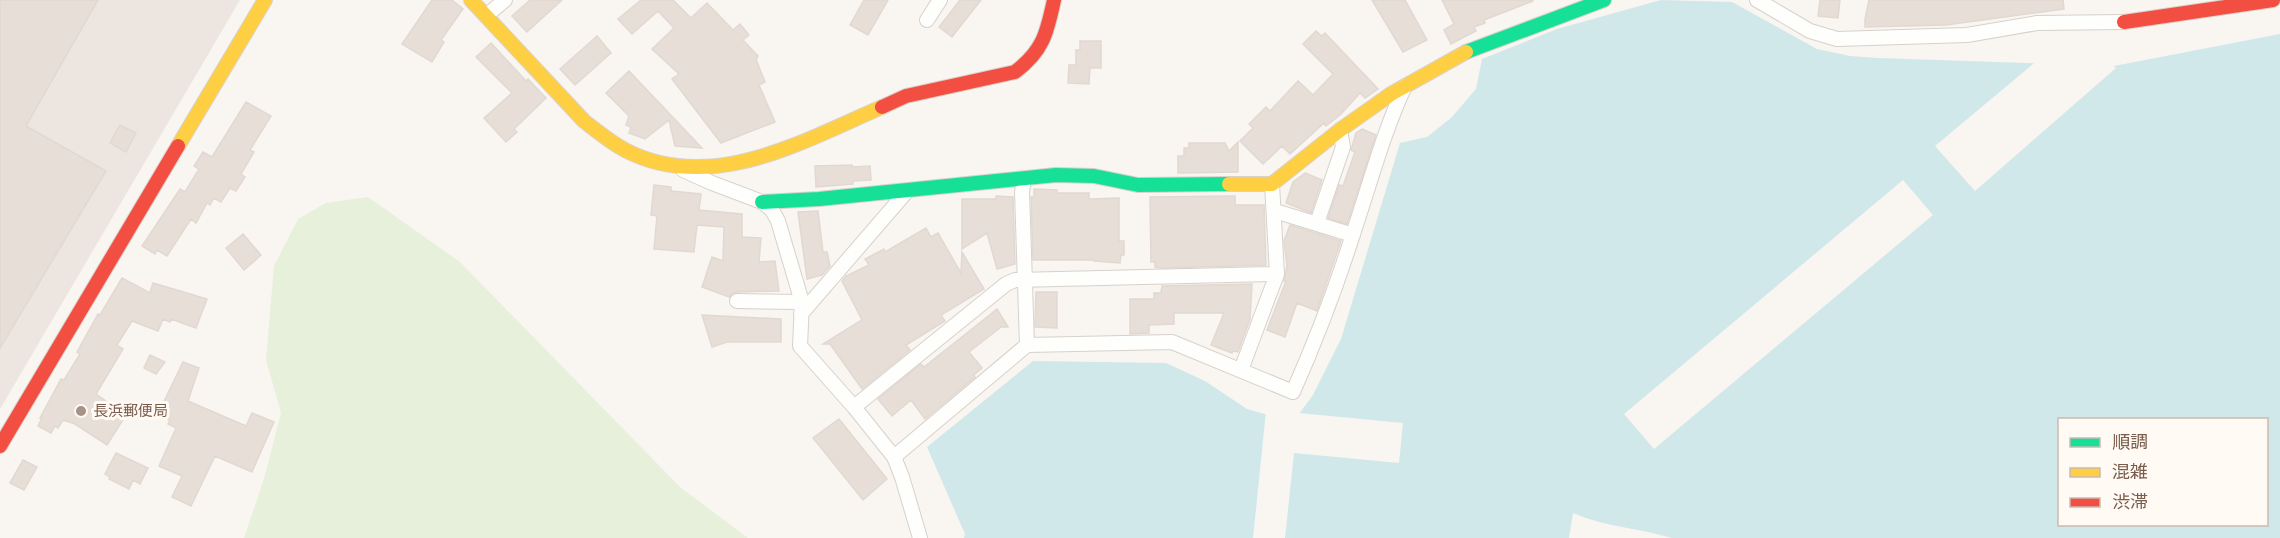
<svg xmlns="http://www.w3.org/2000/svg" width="2280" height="538" font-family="'DM Sans','Noto Sans JP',sans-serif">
<rect width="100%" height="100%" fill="#f9f5f0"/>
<path fill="#ede5e0" d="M0 0H240L0 409Z"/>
<path fill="#e7f0db" d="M368 197 460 262 680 487 748 538H244L264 479 281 413 266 360 274 266 298 219 326 203Z"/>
<path fill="#d0e8ea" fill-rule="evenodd" d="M1661 0 1732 2 1817 49 1850 56 1878 58 2114 66 2280 34V538H1672C1639 528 1605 527 1573 513L1569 538H964L965 534 927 447 1033 361 1166 363 1205 381 1247 409 1293 422 1313 395 1341 339 1400 143 1427 137 1451 118 1476 89 1482 59 1557 29ZM2060 420H2266V524H2060Z"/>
<path fill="#f9f5f0" d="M2039 59 2107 62 2116 68 1975 191 1935 146Z
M1903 180 1933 215 1654 449 1624 414Z
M1298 410 1299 413 1403 423 1399 463 1294 453 1285 538H1253L1266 411 1292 419Z"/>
<path fill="#e6ded7" stroke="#e2d8d2" stroke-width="1.5" d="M0 0H98L26 126 106 171 0 348Z
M432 0H452L463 9 441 40 444 42 432 62 402 44Z
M530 0H562L527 32 512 16Z
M641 0H673L691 18 707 3 733 30 740 24 749 35 743 40 758 56 756 59 765 82 759 85 775 122 721 143 672 79 679 74 652 49 674 28 658 11 632 34 618 19Z
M864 0H888L868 35 850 25Z
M960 0H981L952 37 939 27Z
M1372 0H1405L1427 40 1403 52Z
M1442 0H1533V1L1484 20 1485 23 1474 27 1476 31 1451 44 1444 30 1454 24Z
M1820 0H1840L1838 18 1818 16Z
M1869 0H2063L2064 9 1946 25 1865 27V19Z
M1316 31 1322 36 1325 33 1378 89 1365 98 1360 93 1341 114 1326 126 1324 123 1290 154 1282 146 1263 164 1240 141 1253 128 1249 124 1266 107 1270 111 1298 81 1313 95 1333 74 1303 44Z
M597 36 611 53 575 85 560 69Z
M1080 41H1101V68H1090L1089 84 1068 83 1069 65H1076V50H1080Z
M491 43 526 81 528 79 546 98 514 129 517 132 506 142 484 118 512 93 476 57Z
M629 71 666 110 702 148 675 146 669 120 645 139 629 133 631 127 626 125 629 116 606 93Z
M246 102 271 116 250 150 254 152 241 174 245 177 236 191 230 188 221 202 214 198 210 205 207 203 196 223 191 219 167 256 157 250 155 254 142 246 180 189 185 192 199 169 194 166 203 152 212 157Z
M120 125 136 133 126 152 110 143Z
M1362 129 1376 135 1347 224 1328 218 1339 185 1343 186 1355 152 1351 150 1356 133Z
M1238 142V172L1178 173V156H1184V148H1189V143H1225L1229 151Z
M852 165V167L870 166 871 180 853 181V184L816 187 815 166Z
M1305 173 1322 180 1311 213 1286 203 1293 182Z
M654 185 671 187V191L701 194 699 210 742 214V237L761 238 759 262 775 261 779 291 737 292 729 297 702 287 712 257 723 261 724 227 697 225 694 252 654 249 657 216 651 215Z
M1034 189 1057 190V193H1089V199L1119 198V241H1124V255H1121L1120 263 1094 261V260H1033L1031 197H1034Z
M996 196 1013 197 1015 264 997 269 987 233 962 249V199H996Z
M1235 196V205H1264L1266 265 1162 268 1155 267V262H1151L1150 197Z
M818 211 823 252H827L830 266 822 275 807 279 798 212Z
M1290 225 1341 241 1317 311 1297 303 1285 337 1267 330 1286 281H1284L1287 266 1284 241Z
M926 228 931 237 938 233 961 273 962 252 984 289 941 315 945 321 906 345 910 350 862 389 830 344H823L862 320 842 281 846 276 869 265 865 259 884 249 885 252Z
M243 234 261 255 244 270 226 248Z
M122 278 150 293 153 283 207 299 196 328 171 319 170 322 163 319 158 331 132 321 117 345 123 349 96 394 126 415 107 445 75 424 63 420 58 428 55 426 51 433 38 426 42 418H40L61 379 64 380 80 354 77 352 98 314 100 315Z
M1252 284 1250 319 1238 352 1233 351 1232 353 1211 345 1224 313H1174V324L1149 325V333L1130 334V299H1154V293H1161L1162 286Z
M1036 292H1057V328L1035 327Z
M997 309 1008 327H1001L969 352 982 368 974 375 975 377 925 419 911 400 892 416 878 399 921 364 924 367Z
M702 315 781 319V342H727L712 347Z
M150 355 165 362 156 374 144 368Z
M183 362 199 368 188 401 246 426 252 413 274 422 252 472 215 456 191 506 172 497 182 476 159 466 176 428 168 424 170 420 158 414Z
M839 419 887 479 863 500 813 438Z
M116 453 148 468 140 484 133 480 129 489 109 479 110 477 105 474Z
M23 460 37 467 24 490 10 483Z"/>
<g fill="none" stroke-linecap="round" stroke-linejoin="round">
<g stroke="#d7d1cb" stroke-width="16">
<path id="street" d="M1757 0 1810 31 1837 39 1967 35 2037 23 2124 22
M486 16 505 0
M927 20 940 0
M683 170 712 183 762 202 772 210 778 221 802 302 800 346 854 407 894 457 902 477 920 538
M1024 179 1022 192 1027 345
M1275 211 1353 235
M1317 223 1343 147 1340 130
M737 301 802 302
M801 314 908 190
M1241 370 1277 274 1272 184
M854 407 1006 284 1015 280 1277 274
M894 457 1027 345 1172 342 1293 392C1316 340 1336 288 1353 234 1370 184 1383 133 1405 86"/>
</g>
<g stroke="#d9d2cb" stroke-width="16">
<path id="fast" d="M1466 52 1604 0
M762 202 819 199 1056 175 1094 176 1138 185 1229 184"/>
</g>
<g stroke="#d9d2cb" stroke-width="16">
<path id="slow" d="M471 0 584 121C597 131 610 142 625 150 711 195 803 141 882 107
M178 146 265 0
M1229 184H1272L1340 130 1391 94 1466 52"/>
</g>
<g stroke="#d9d2cb" stroke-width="16">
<path id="jam" d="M2124 22 2273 0
M882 107 906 96 1015 72C1043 51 1047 33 1054 0
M0 446 178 146"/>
</g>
<use href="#street" stroke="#fefefd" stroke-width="14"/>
<use href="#fast" stroke="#16e098" stroke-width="14"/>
<use href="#slow" stroke="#ffcf43" stroke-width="14"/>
<use href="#jam" stroke="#f24e42" stroke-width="14"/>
</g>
<circle fill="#a69286" stroke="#fffaf3" stroke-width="2" cx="81" cy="411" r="6"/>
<g text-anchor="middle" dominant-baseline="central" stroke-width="6" stroke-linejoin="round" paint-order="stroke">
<g font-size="15" fill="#7a5c4d" stroke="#fffaf3" text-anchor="start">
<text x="93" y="411">長浜郵便局</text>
</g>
</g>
<rect x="2058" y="418" width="210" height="108" fill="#fffaf3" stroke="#cabbb1" stroke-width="1.5"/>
<rect x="2070" y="438" width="30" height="9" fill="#16e098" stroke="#cabbb1" stroke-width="1.5"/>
<text x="2112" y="448" font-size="18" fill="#7a5c4d">順調</text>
<rect x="2070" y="468" width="30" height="9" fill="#ffcf43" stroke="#cabbb1" stroke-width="1.5"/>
<text x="2112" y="478" font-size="18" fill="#7a5c4d">混雑</text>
<rect x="2070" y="498" width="30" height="9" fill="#f24e42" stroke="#cabbb1" stroke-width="1.5"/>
<text x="2112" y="508" font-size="18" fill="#7a5c4d">渋滞</text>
</svg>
